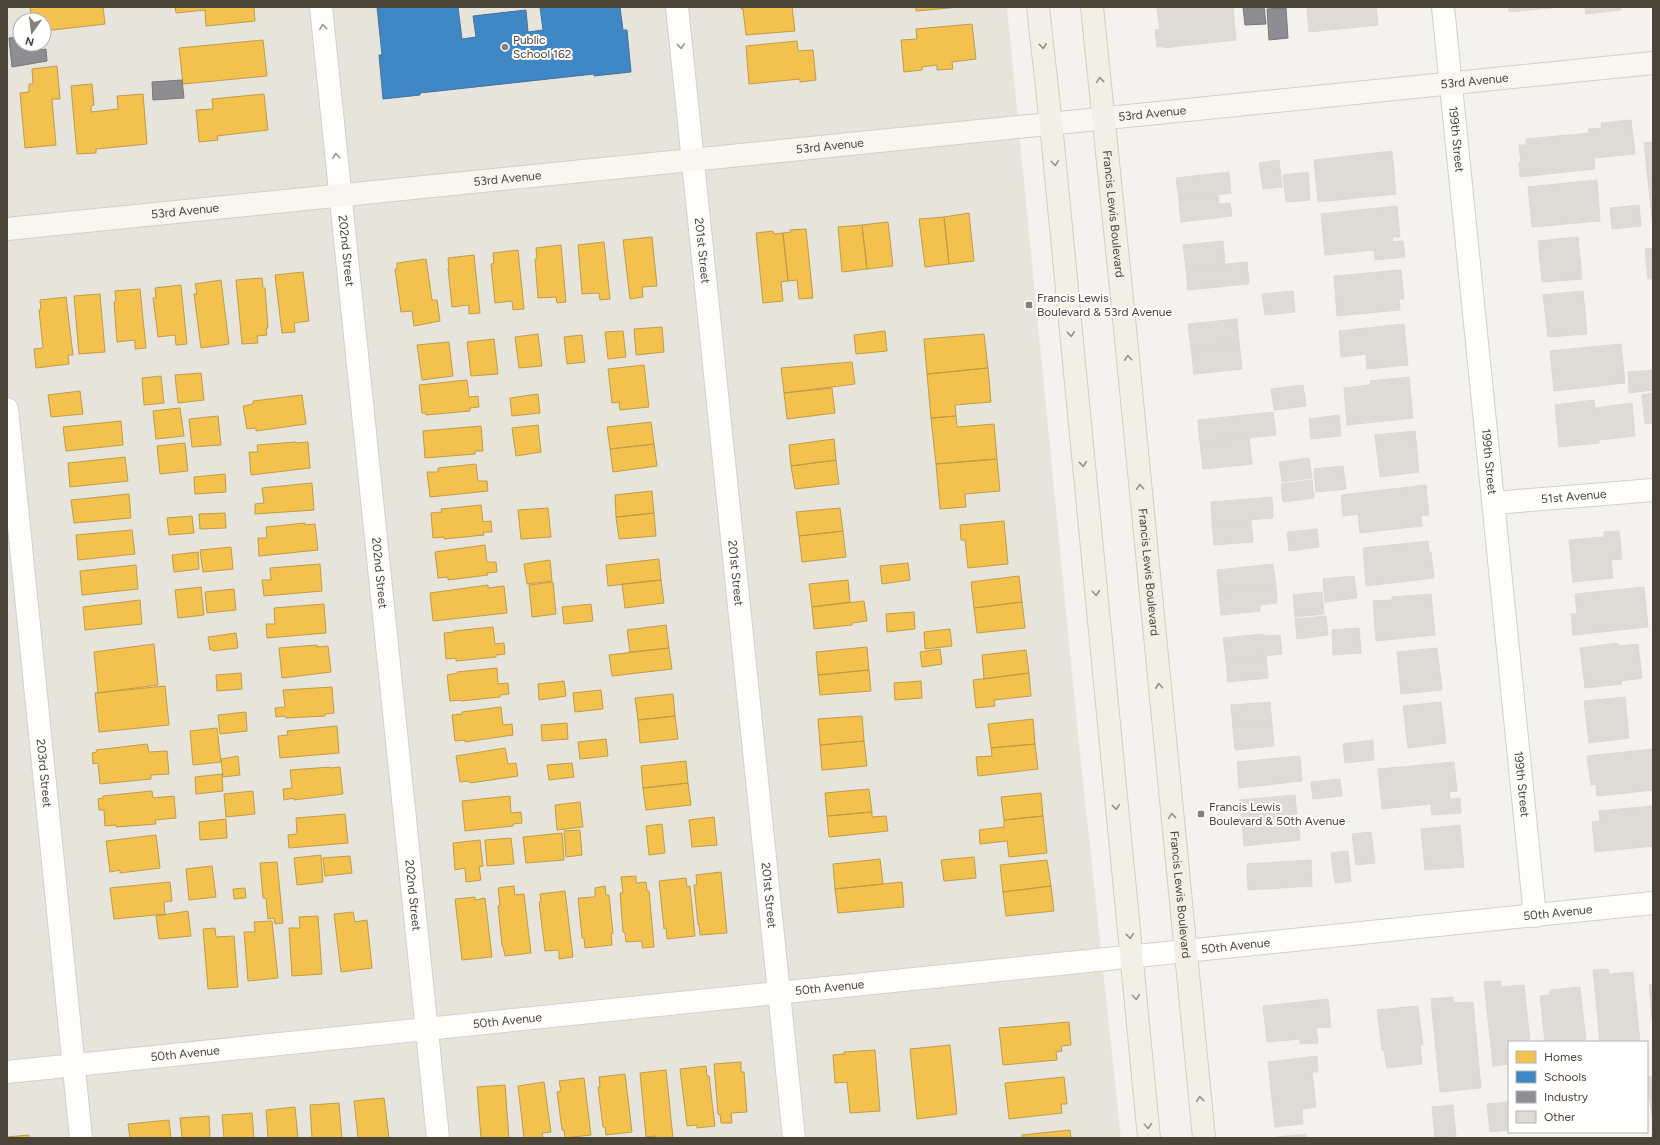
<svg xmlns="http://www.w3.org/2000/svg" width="1660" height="1145" font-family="Figtree,sans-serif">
<rect width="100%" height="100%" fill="#f4f2ee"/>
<path fill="#e7e4dc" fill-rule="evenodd" d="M7 7H1007L1078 734 1121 1138H7ZM20 20H44V44H20Z"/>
<path fill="#f2c14e" stroke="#c09c48" d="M30 7H103L105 24 44 31V20H32Z
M175 7H254L255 21 206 26 205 10 176 13Z
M741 7H792L795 31 746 35 743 9H741Z
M916 7H960L916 11Z
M972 24 976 59 952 62 953 69 937 70V65L922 67V70L904 72 901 40 917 39 916 29Z
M263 40 267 76 183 84 179 48Z
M797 41 798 51 813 50 816 80 800 82V79L749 84 746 46Z
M57 66 60 99H52L56 145 25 148 20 93 29 92V84H33L32 69Z
M92 84 94 105 91 106V112L118 109 117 96 143 94 147 144 96 149V153L77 154 71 86Z
M264 94 268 130 217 136 218 140 199 142 196 110 213 109 212 99Z
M969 213 974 261 949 264 944 217Z
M944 217 949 264 925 267 919 219Z
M888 222 893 266 867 269 862 225Z
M862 225 867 269 842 272 838 227Z
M806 229 813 298 799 299 797 280 788 281 783 233 791 232 790 230Z
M773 231 774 234 783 233 788 281 781 282 783 301 763 303 756 233Z
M652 237 657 286 642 287 643 297 630 299 623 240Z
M604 242 610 299 600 300 599 293 582 294 578 245Z
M561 245 566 302 557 303 556 297 538 298 535 259H537L536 248Z
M518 250 524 309 513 310 512 301 495 303 491 264 494 263 493 253Z
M474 255 480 313 469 314V305L452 307 448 268H449L448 258Z
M426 259 432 300H437L440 321 414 326 412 311 401 312 395 269H397V263Z
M303 272 309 321 294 323 295 332 282 333 275 275Z
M262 278 263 288H265L268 328H266L267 335 257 336 258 343 242 344 236 280Z
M221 280 229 344 201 348 194 294H197L195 284Z
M181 285 187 344 176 345 175 335 158 337 153 298H156L155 288Z
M140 289 146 348 135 349V340L117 342 114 302 116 301 115 291Z
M100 294 105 352 79 354 74 296Z
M66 297 73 355H68L69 364 36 368 34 349 43 348 39 310H41L40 300Z
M662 327 664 352 636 355 634 329Z
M623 331 626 357 608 359 605 332Z
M885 331 887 351 856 354 854 335Z
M538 334 542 366 519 368 515 337Z
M984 334 988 368 927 374 924 339Z
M582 335 585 362 567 364 564 337Z
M494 339 498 374 471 376 467 342Z
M449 342 453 376 422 380 417 345Z
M852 362 855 384 784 393 781 368Z
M644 365 649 407 620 410 619 402 612 403 608 369Z
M988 368 991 402 955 405 956 416 931 418 927 374Z
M201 373 204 400 178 403 175 375Z
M161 376 164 403 144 405 142 378Z
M467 380 469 397 478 396 479 407 470 408V411L426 415V413H422L419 385Z
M832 388 835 413 787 419 784 393Z
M80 391 83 414 51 417 48 395Z
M538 394 540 413 512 416 510 398Z
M302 395 306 424 256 431V428L247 429 243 406 253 404V401Z
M180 408 184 436 156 439 153 411Z
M218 416 221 445 192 447 189 419Z
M956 416 957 427 994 424 997 459 936 464 931 418Z
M121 421 123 445 66 451 63 427Z
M651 422 654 444 610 449 607 427Z
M538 425 541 452 516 456 512 428Z
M481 426 483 451H475V454L425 458 423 431Z
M834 439 836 460 791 466 789 445Z
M296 442V443L308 442 310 468 251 475 249 452H258L257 445Z
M185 443 188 471 160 474 157 446Z
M654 444 657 466 613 472 610 449Z
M125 457 128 481 70 487 68 463Z
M997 459 1000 491 965 494 966 507 940 509 936 464Z
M836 460 839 484 795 489 791 466Z
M476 464 478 481H487L488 491 430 497 427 472H438V468Z
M225 474 226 492 195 494 194 477Z
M312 483 314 510 255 514V504L264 503 262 488Z
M652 491 654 513 616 517 615 495Z
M129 494 131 518 74 523 71 500Z
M481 505 483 522 491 521 492 532H483L484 535 444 539V537L433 538 431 513 442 512 441 509Z
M548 508 551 537 521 539 518 510Z
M840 508 843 531 799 536 796 512Z
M225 513 226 528 200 529 199 514Z
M654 513 656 536 619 539 616 517Z
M192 516 194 533 169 535 167 518Z
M1004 521 1008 564 968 568 965 540H961L960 525Z
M305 523V525L315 524 318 550 259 556 258 538H267L266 527Z
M132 530 135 554 78 560 76 535Z
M843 531 846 557 802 562 799 536Z
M485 545 487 562H496L497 572 487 573 488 575 448 580V577L438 578 435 552Z
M231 547 233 569 203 572 200 550Z
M198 552 199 569 174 572 172 555Z
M659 559 661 580 608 586 606 565Z
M550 560 552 581 527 584 524 564Z
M908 563 910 580 882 584 880 566Z
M320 564 322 591 264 596 262 580H271L270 568Z
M136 565 138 589 82 595 80 571Z
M1019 576 1022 602 974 608 971 582Z
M661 580 664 603 625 608 622 584Z
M848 580 850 602 812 607 809 584Z
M553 582 556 614 532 617 529 585Z
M488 585V588L504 586 507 613 433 621 430 593Z
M201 587 204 615 178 618 175 590Z
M234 589 236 610 207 613 205 592Z
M140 600 142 624 85 630 83 607Z
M864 601 867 621 852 623V625L814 629 812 607Z
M1022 602 1025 628 977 633 974 608Z
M324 604 326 633 267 638 266 624H275L274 608Z
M591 604 593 621 564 624 562 607Z
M914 612 915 629 887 632 886 614Z
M666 625 669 648 630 652 627 630Z
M493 627 495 644 504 643 505 654 496 655V657L456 661V658L446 659 444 633 454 632V631Z
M950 629 952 646 925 649 924 632Z
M236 633 238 648 213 651 212 649 210 650 208 637Z
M154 644 158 685 98 693 94 652Z
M317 645V647L328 646 331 672 282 678 279 648Z
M867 647 869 670 818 675 816 652Z
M669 648 672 669 612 676 609 655Z
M940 649 942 664 922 667 920 652Z
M1026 650 1029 673 984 679 982 655Z
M497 668 498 684 508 683 509 694 500 695V697L461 701V700L450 701 447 675 458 673 457 672Z
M869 670 871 691 820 695 818 675Z
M241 673 242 689 217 691 216 675Z
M1029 673 1031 696 994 700 995 706 976 708 973 680Z
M564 681 566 696 539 700 538 684Z
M921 681 922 698 895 700 894 683Z
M165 686 169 725 99 732 95 693Z
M332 687 334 713 325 714V716L286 718 285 716 276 717 275 708 285 707 283 690Z
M601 690 603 709 575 712 573 693Z
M673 694 675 716 638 720 635 698Z
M501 707 503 725 512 724 513 735 465 742V740L455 741 452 715 462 714V712Z
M246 712 247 731 220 734 218 715Z
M675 716 678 739 640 743 638 720Z
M862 716 864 741 820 745 818 719Z
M1033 719 1035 744 991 748 988 724Z
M567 723 568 739 542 741 541 725Z
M337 726 339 753 280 758 278 736 288 735 287 731Z
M217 728 221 762 193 765 190 731Z
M606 739 608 756 580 759 578 742Z
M864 741 867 766 822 770 820 745Z
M147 744 149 752 167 751 169 774 151 775V779L100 784 98 763 93 764 92 753 97 752 96 750Z
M1035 744 1038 769 978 776 976 757 992 756 991 748Z
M505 748 508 764 516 763 518 776 470 783 469 781 460 782 456 756Z
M238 756 240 775 223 777 221 759Z
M686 761 688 783 643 788 641 766Z
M572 763 574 777 549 780 547 765Z
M330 767V768L340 767 343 794 294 800V798L284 800 283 789 292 788 290 770Z
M222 774 223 791 196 794 195 777Z
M688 783 691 805 646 810 643 788Z
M869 789 872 812 827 816 825 793Z
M152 791 153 798 174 796 176 818 155 820 156 824 116 827V825L105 826 104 810H99L98 799 103 798V796Z
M253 791 255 814 226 817 224 794Z
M1041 793 1043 816 1004 820 1001 797Z
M510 796 511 813 521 812 522 823 513 824V826L465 831 462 801Z
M580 802 583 827 557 830 555 805Z
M872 812V817L886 816 888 831 829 837 827 816Z
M345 814 348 843 289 848 288 835 297 834 296 818Z
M1043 816 1047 853 1009 857 1007 841 980 844 979 830 1004 827V820Z
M714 817 717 845 692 847 689 820Z
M226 819 227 838 200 840 199 822Z
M662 824 665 853 649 855 646 826Z
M580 830 582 855 566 857 564 831Z
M562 833 564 860 526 863 523 837Z
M156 835 160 868 120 873V870L110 872 106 841Z
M511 838 514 864 487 866 485 840Z
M480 840 483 866 479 867 481 880 466 882 465 868 455 870 453 843Z
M321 855 323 882 297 885 294 858Z
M350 856 352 873 325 876 323 858Z
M974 857 976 878 944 881 941 860Z
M880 859 883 884 835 889 833 864Z
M1047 860 1051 886 1003 892 1000 865Z
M277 862 283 923 275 924 274 918 268 919 266 898H263L260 863Z
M212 866 216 897 189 900 186 869Z
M721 872 727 933 700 935 699 924 698 925 694 885H697L696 875Z
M636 876V883L646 882 647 891H649L654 947 642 948V941L626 942 625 933 623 932 620 893H623L621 877Z
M686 878 687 887 690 886 695 936 667 939 666 928 664 929 659 881Z
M170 882 172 901 164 902 165 914 114 919 110 888Z
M902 882 904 907 838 913 835 889Z
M514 886 515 895 524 894 531 953 505 956 503 946H502L498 906 500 905 498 888Z
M605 886 606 895H609L613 933 611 934 612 945 585 948 584 938H582L578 898 595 897V888Z
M1051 886 1054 911 1006 916 1003 892Z
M245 888 246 898 234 899 233 889Z
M565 891 573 957 559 959V950L545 951 539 902H541L540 894Z
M475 897V900L485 898 492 957 462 960 455 899Z
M188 911 191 936 159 939 156 916Z
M353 912 355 922 367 920 372 968 341 972 334 914Z
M318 916 322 974 292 976 289 928H300L299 917Z
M272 921 278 978 248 981 244 932H255L254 922Z
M215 928 216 937 234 936 238 987 208 989 203 929Z
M1069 1022 1071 1045 1061 1046 1062 1051 1056 1052 1057 1060 1003 1065 999 1028Z
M950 1045 957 1114 917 1119 910 1049Z
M875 1050 880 1111 850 1113 847 1082 835 1083 833 1055 844 1054V1052Z
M741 1062V1072H744L747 1112 731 1113 732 1123H721L720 1115 718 1114 714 1064Z
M706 1066 707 1076H709L715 1126 697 1128V1125L687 1126 680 1069Z
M666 1070 673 1138H656V1136L646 1137 640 1073Z
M625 1074 632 1132 606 1135 605 1127H603L598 1087H600L599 1077Z
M1064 1077 1067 1104H1061L1062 1113 1009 1119 1005 1083Z
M584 1078 591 1135 565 1138 564 1130H562L557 1092 561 1091 559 1081Z
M544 1082 551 1132 542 1133 543 1138H524L518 1086Z
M505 1085 509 1138H481L477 1087Z
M384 1098 389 1138H358L354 1101Z
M339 1103 342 1138H312L310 1105Z
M295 1107 298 1138H268L266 1110Z
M252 1113 254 1138H224L222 1115Z
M209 1116 210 1138H182L180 1118Z
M169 1120 171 1138H130L128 1124Z
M1070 1130 1071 1138H1022V1135Z
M29 1135V1138H7V1137Z"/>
<path fill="#3f88c5" stroke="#43749b" d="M377 7H458L462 39 476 37 473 16 526 10 528 32 543 30 540 7H620L623 30H627L631 72 594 76V74L420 93V95L383 99 379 55H382Z"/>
<path fill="#8d8d92" stroke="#797777" d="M1243 7H1264L1266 24 1245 25Z
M1286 8 1288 38 1269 40 1267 9Z
M20 37V44H37L38 50 46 49 47 61 12 67 9 38Z
M182 80 184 98 153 100 152 82Z"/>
<path fill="#dedbd6" stroke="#dcd9d4" d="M1165 7H1233L1236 40 1163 48V46L1157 47 1155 30 1160 29 1157 8Z
M1307 7H1376L1378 25 1309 32Z
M1509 7H1562L1509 12Z
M1585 7H1620L1621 10 1586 14Z
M1631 120 1635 154 1594 158 1595 169 1520 177 1519 162H1521L1519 145H1526V139L1589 133 1588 129 1602 128 1601 123Z
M1653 142V218H1652L1644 143Z
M1392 151 1396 194 1318 202 1314 160Z
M1279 160 1282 187 1263 189 1259 163Z
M1229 172 1231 193 1179 200 1176 178Z
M1308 172 1310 200 1286 202 1283 175Z
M1597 180 1600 221 1532 227 1528 187Z
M1218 196 1219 204 1230 203 1232 216 1181 222 1179 200Z
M1639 205 1641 226 1612 229 1610 208Z
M1397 206 1400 237H1392L1393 242 1403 241 1405 257 1375 260 1374 250 1325 255 1321 214Z
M1578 237 1582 279 1542 282 1538 241Z
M1223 241 1225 264 1186 268 1183 245Z
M1653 248V279H1648L1645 249Z
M1247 262 1249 284 1188 290 1186 268Z
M1401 270 1404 299H1399L1400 310 1337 316 1334 276Z
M1293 291 1295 312 1265 315 1262 294Z
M1583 291 1587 334 1548 337 1543 295Z
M1237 319 1239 342 1191 348 1188 324Z
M1404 324 1408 365 1367 369 1366 354 1341 357 1339 331Z
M1239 342 1242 369 1194 374 1191 348Z
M1621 344 1625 383 1554 391 1550 351Z
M1653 370V390L1629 393 1628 372Z
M1409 377 1413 418 1347 425 1344 388 1370 385V381Z
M1303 385 1306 406 1274 410 1271 389Z
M1653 393V423L1645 424 1642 395Z
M1594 400 1595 408 1632 403 1635 436 1599 440V443L1559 447 1555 405Z
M1273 412 1276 435 1200 443 1198 420Z
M1339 415 1341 436 1311 439 1309 419Z
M1415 431 1419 472 1380 477 1375 435Z
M1249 437 1252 464 1203 469 1200 443Z
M1309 458 1312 478 1282 482 1279 462Z
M1343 466 1346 489 1316 492 1314 469Z
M1312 480 1314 498 1283 502 1281 484Z
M1426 485 1429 515 1421 516 1422 526 1360 533 1358 514 1343 516 1341 495Z
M1272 497 1273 518 1212 523 1211 502Z
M1251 520 1253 542 1214 545 1212 523Z
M1317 529 1319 547 1289 551 1287 532Z
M1619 531 1622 559 1611 560 1613 578 1573 582 1569 540 1604 537V532Z
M1428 541 1429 552H1431L1434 578 1366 586 1363 548Z
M1273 564 1276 587 1219 593 1217 570Z
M1354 576 1357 598 1325 602 1323 579Z
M1276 587 1277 603 1260 605V611L1221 615 1219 593Z
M1644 587 1648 627 1573 635 1571 614H1577L1575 594Z
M1322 592 1324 614 1295 617 1293 595Z
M1431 594 1435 635 1376 641 1373 601 1392 600V597Z
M1326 616 1328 635 1297 639 1295 619Z
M1359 628 1361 653 1333 655 1332 630Z
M1263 634V636L1280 635 1282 654 1226 660 1223 638Z
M1618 643 1619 646 1638 644 1642 678 1621 681 1622 684 1585 688 1580 648Z
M1437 648 1442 690 1401 694 1397 652Z
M1266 655 1268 678 1228 682 1226 660Z
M1625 697 1629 738 1589 743 1584 701Z
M1270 702 1272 724 1233 728 1231 705Z
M1441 702 1446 743 1408 748 1403 706Z
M1272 724 1274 746 1235 750 1233 728Z
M1373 740 1374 760 1345 763 1343 744Z
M1653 749V790L1597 796 1596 784 1591 785 1587 756Z
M1300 756 1302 781 1239 788 1237 762Z
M1454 762 1457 791 1449 792 1450 799 1460 798 1461 813 1432 815 1431 804 1382 809 1378 769Z
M1340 779 1342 796 1313 799 1311 782Z
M1295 795 1297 817 1242 823 1240 800Z
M1653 806V846L1595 852 1592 822 1600 821 1599 811Z
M1282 819V821L1298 820 1300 840 1244 846 1242 823Z
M1460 825 1464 867 1425 870 1421 829Z
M1371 832 1375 863 1356 865 1352 834Z
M1348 851 1351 881 1335 883 1331 853Z
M1311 860 1312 886 1248 890 1247 864Z
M1608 969 1609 974 1633 972 1640 1042H1600L1593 970Z
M1501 981V987L1524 985 1530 1042H1509V1064L1493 1066 1484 982Z
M1649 985H1653V1030Z
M1580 987 1586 1042H1545L1540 996 1550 995V990Z
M1453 997 1454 1003 1473 1002 1481 1088 1440 1092 1431 999Z
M1328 999 1331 1027 1316 1028 1318 1043 1300 1044V1039L1267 1042 1263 1006Z
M1418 1006 1423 1045H1420L1422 1064 1387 1068 1384 1050H1382L1377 1010Z
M1317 1056 1318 1072H1312L1316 1107 1302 1109 1303 1124 1275 1127 1268 1062Z
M1647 1077H1653V1117H1652Z
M1509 1102V1130L1490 1132 1487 1104Z
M1453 1105 1456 1136 1435 1138 1432 1107Z
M1306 1134V1138H1277V1137Z"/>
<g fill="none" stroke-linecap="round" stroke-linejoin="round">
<g stroke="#d2d0cb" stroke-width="24">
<g id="street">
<path id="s1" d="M321 7 438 1138"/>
<path id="s2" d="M677 7 794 1138"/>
<path id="s3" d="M1443 7 1535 916"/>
<path id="s4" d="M7 409 81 1138"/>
<path id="s5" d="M1494 503 1653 490"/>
<path id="s6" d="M7 1072 1653 903"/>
</g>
</g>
<g stroke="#d3cfc5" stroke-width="24">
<g id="secondary">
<path id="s7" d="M7 229 1653 63"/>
</g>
</g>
<g stroke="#d6cebb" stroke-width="24">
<g id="primary">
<path d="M1038 7 1051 124 1149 1138"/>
<path id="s8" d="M1092 7 1123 308 1204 1138"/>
</g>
</g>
<use href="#street" stroke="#fdfdfc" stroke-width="22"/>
<use href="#secondary" stroke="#f7f6f1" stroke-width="22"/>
<use href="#primary" stroke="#f2efe6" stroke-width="22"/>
</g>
<defs><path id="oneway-chevron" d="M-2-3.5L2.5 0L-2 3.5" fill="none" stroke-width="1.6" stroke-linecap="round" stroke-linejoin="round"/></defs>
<g stroke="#9b9791">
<use href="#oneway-chevron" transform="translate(323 27) rotate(-96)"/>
<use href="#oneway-chevron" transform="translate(681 46) rotate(84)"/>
<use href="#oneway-chevron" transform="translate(336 156) rotate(-96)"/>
</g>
<g stroke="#969187">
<use href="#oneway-chevron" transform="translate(1043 46) rotate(84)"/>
<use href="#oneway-chevron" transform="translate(1100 80) rotate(-96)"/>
<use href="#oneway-chevron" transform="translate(1055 163) rotate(84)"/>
<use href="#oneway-chevron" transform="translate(1071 334) rotate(85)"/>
<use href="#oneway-chevron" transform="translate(1128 358) rotate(-95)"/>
<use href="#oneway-chevron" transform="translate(1083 464) rotate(85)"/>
<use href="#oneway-chevron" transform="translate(1140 487) rotate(-95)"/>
<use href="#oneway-chevron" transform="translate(1096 593) rotate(85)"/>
<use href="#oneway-chevron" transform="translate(1159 686) rotate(-95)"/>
<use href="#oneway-chevron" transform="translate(1116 807) rotate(84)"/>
<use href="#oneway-chevron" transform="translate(1172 816) rotate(-96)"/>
<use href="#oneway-chevron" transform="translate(1130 936) rotate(84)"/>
<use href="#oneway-chevron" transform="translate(1136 997) rotate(85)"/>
<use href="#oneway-chevron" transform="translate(1200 1099) rotate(-96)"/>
<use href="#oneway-chevron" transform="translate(1148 1126) rotate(85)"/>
</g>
<g fill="#868178" stroke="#fff" stroke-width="1.5">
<circle cx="505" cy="47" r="4"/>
<rect x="1025" y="301" width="8" height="8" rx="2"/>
<rect x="1197" y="810" width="8" height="8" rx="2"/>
</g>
<g text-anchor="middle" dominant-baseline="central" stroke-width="4" stroke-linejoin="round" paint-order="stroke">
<g font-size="12" fill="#4b4439" stroke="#fff" text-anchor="start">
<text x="513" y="40">Public<tspan x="513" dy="14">School 162</tspan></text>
<text x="1037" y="298">Francis Lewis<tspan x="1037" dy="14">Boulevard &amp; 53rd Avenue</tspan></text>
<text x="1209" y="807">Francis Lewis<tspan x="1209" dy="14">Boulevard &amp; 50th Avenue</tspan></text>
</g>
<g font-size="12" fill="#4b4439" stroke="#fff">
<text stroke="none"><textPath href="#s7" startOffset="1475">53rd Avenue</textPath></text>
<text stroke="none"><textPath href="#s7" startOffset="1151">53rd Avenue</textPath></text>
<text stroke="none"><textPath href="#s3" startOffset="133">199th Street</textPath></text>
<text stroke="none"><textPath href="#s7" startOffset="827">53rd Avenue</textPath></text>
<text stroke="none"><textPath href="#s7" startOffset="503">53rd Avenue</textPath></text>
<text stroke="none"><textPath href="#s7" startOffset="179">53rd Avenue</textPath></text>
<text stroke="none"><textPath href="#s8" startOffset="208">Francis Lewis Boulevard</textPath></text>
<text stroke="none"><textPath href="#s1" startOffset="245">202nd Street</textPath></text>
<text stroke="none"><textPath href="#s2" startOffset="245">201st Street</textPath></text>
<text stroke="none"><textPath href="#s3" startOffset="457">199th Street</textPath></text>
<text stroke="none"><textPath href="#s5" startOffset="80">51st Avenue</textPath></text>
<text stroke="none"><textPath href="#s2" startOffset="569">201st Street</textPath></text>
<text stroke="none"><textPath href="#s8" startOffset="568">Francis Lewis Boulevard</textPath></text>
<text stroke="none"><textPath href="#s1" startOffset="569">202nd Street</textPath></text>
<text stroke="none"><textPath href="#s4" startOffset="366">203rd Street</textPath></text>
<text stroke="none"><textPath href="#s3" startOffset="781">199th Street</textPath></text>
<text stroke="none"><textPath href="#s1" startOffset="893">202nd Street</textPath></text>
<text stroke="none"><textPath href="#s2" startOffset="893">201st Street</textPath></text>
<text stroke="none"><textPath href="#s8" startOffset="892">Francis Lewis Boulevard</textPath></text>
<text stroke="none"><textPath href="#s6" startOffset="1559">50th Avenue</textPath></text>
<text stroke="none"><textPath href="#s6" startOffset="1235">50th Avenue</textPath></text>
<text stroke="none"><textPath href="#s6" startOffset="827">50th Avenue</textPath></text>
<text stroke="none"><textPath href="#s6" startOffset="503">50th Avenue</textPath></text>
<text stroke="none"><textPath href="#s6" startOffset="179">50th Avenue</textPath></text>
</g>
</g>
<rect width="1660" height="1145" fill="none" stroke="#4b4439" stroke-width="16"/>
<rect x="1508" y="1041" width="140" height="92" fill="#ffffff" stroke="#b7b4b0"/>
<rect x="1516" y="1051" width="20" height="12" fill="#f2c14e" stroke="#b7b4b0"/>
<text x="1544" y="1061" font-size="12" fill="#4b4439">Homes</text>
<rect x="1516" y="1071" width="20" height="12" fill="#3f88c5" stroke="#b7b4b0"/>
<text x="1544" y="1081" font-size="12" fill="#4b4439">Schools</text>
<rect x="1516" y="1091" width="20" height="12" fill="#8d8d92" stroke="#b7b4b0"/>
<text x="1544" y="1101" font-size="12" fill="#4b4439">Industry</text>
<rect x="1516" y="1111" width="20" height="12" fill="#dedbd6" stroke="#b7b4b0"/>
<text x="1544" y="1121" font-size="12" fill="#4b4439">Other</text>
<g transform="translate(32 32) rotate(194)"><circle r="19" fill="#ffffff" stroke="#b7b4b0"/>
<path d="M0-3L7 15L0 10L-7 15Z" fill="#868178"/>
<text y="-6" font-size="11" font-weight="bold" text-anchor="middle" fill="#4b4439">N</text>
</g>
</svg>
